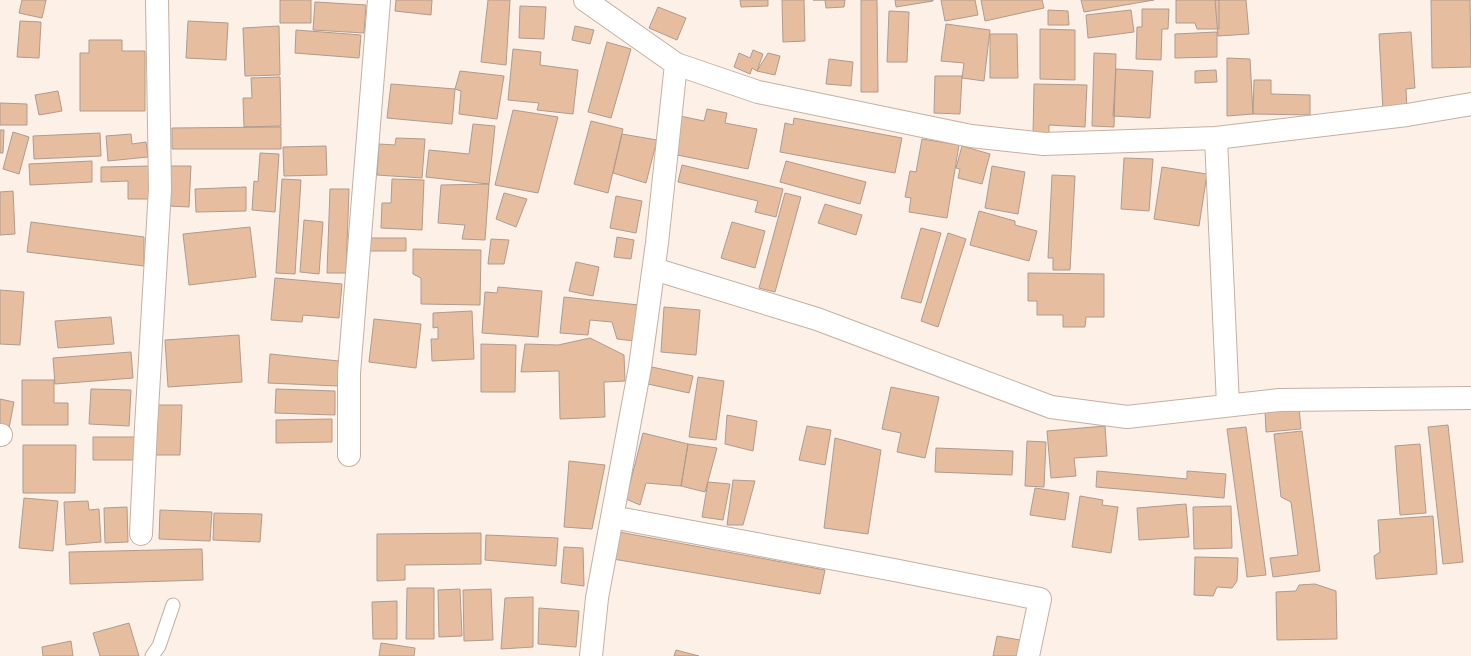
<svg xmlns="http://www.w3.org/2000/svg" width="1471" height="656" font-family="Cabin,sans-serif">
<rect width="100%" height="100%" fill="#fdf0e7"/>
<path fill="#e7bda0" stroke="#af9b8e" d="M22 0H46L42 18 19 13Z
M280 0H311V23H280Z
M396 0H432L431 15 395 11Z
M488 0H510L506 65 481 62Z
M740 0H768V6L741 7Z
M782 0H804L805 41 783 42Z
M813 0H845L844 7 826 8 825 0Z
M861 0H877L878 92H861Z
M895 0H933V1L896 7Z
M941 0H975L978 15 945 21Z
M981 0H1042L1044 8 985 21Z
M1081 0H1154L1084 12Z
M1176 0H1219V29H1197L1195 23H1176Z
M1215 0H1246L1249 34 1218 36Z
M1431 0H1470L1471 67 1432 68Z
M315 2 366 5 364 33 313 30Z
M520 6 546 7 544 39 519 38Z
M658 7 686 18 677 40 649 28Z
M1142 9H1169L1168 29H1162L1161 60 1136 59 1137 27H1142Z
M1048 10 1068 11 1069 25H1048Z
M1131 10 1134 32 1088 38 1086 15Z
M889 11 909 12 907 62H887Z
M20 21 41 22 39 58 17 57Z
M188 21 228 23 226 60 186 58Z
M946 24 990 30 984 81 962 78 964 63 941 61Z
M279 26 280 75 245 76 243 28Z
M575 26 594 30 590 44 572 40Z
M1040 29 1075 30V80L1040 79Z
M296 30 361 35 359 58 295 53Z
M1217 32V57L1175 58V34Z
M1411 32 1415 88 1406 89 1407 110 1383 111 1379 34Z
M990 34H1017L1018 78H990Z
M89 40H122V51H145V111H80V53H89Z
M607 42 631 49 611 118 588 112Z
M513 49 541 52 540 65 578 70 573 114 537 110 539 103 508 100Z
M753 50 763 54 757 71 752 68 750 74 734 67 739 53 750 58Z
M768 53 780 56 775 75 757 71Z
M1094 53 1116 54 1114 127 1092 126Z
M1227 58 1250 59 1253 114 1227 116Z
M829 59 853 62 851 86 826 84Z
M1116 69 1153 71 1150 118 1113 116Z
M1216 70 1217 82 1195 83V71Z
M460 71 504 76 497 119 459 114 461 91 455 89Z
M935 76H962L960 114 934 113Z
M280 77 281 126 244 127 243 98H252L251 78Z
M1254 80H1271V94L1310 95V115L1253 114Z
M391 84 455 89 452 124 387 118Z
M1034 84 1087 85 1085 127 1049 125V137L1033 136Z
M58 91 62 111 39 115 35 95Z
M0 103 27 104V125H0Z
M707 109 727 113 725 123 757 129 748 169 672 154 680 116 704 121Z
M513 110 558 117 538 193 495 185Z
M794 118 902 138 895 173 780 152 785 123 793 125Z
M591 121 623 129 608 193 574 184Z
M473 124 495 126 489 184 426 177 429 150 469 154Z
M281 127V149H172V128Z
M0 130H4L3 153H0Z
M13 132 29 137 19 174 3 169Z
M100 133 101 156 34 159 33 136Z
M131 134 132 144 146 142 148 157 108 161 106 136Z
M622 134 657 140 646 183 613 173Z
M396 138 425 139 422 178 377 175 379 144 395 145Z
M922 139 959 145 947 218 909 212 911 198 905 197 910 171 916 172Z
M326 146 327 175 284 176 283 147Z
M962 146 990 154 982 184 958 178 960 169 956 168Z
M260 153 279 154 275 212 252 210 254 181 258 182Z
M1124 158 1153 159 1149 211 1121 209Z
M92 161V182L30 185 29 164Z
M786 161 866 182 860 204 780 182Z
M682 165 783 189 776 217 755 212 758 201 678 182Z
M152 166V199H128V181L101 182V167Z
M170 166H191L189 207 168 206Z
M992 166 1025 172 1018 214 985 208Z
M1162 167 1207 174 1199 226 1154 219Z
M1052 175 1075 176 1070 270H1053V258H1048Z
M282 179 301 180 295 274 276 273Z
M392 179 424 180 422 230 381 228 382 203H391Z
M489 184 485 240 462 239 465 225 438 223 441 185Z
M246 187V211L196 212 195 189Z
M330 189H349L346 273H327Z
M13 191 15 234 0 235V192Z
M504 193 527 199 516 227 496 219Z
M785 193 801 197 775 292 759 288Z
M616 196 642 201 636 233 610 228Z
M825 204 862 215 856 235 818 223Z
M979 211 1015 221V225L1037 231 1029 261 970 245Z
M304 220 323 222 319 274 300 272Z
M31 222 144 237V266L27 252Z
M732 222 765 231 755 268 721 258Z
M250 227 256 277 189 285 183 234Z
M921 228 941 233 921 303 901 298Z
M948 233 966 239 938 327 921 321Z
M617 237 634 240 631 259 614 257Z
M367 238H406V251H367Z
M491 239 509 240 504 264H488Z
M413 249 481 250 480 305 421 304V278L413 274Z
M576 262 599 267 593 296 569 291Z
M1028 273 1104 274V317H1086L1085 327H1063V315H1037V301H1028Z
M275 278 342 284 339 318 303 315 302 322 271 320Z
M498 287 542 291 538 337 482 333 485 292 497 293Z
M0 290 24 292 20 345 0 344Z
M564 297 639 305 635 341 617 339 612 322 590 320 588 335 560 333Z
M664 307 700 310 696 355 661 352Z
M472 311 474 359 432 361 431 339H438V327L433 328V313Z
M111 317 114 344 58 348 55 321Z
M374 319 421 324 416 368 369 362Z
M239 335 242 382 168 387 165 340Z
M590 338 624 355 625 381 604 382 605 417 560 419 559 371 521 372 525 344 558 345Z
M481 344 516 345 515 392H481Z
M131 352 133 378 55 384 53 358Z
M270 354 339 361 338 386 268 383Z
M652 367 693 376 689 393 648 384Z
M698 377 724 381 716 440 689 437Z
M22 380H54V403H68V425H22Z
M891 387 939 397 925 458 897 452 901 433 882 429Z
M91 389 131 390 129 426 89 424Z
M276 389 335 391V415L275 413Z
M0 399 14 402 9 428 0 426Z
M157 405H182L180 455H155Z
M1299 408 1301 429 1266 432 1265 411Z
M727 415 757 421 753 451 725 444Z
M332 419V442L276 443V420Z
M1448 425 1463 562 1443 564 1428 427Z
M807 426 831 430 825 465 799 460Z
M1105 426 1107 456 1074 458 1076 476 1051 478 1047 431Z
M1246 427 1266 575 1247 577 1227 429Z
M1302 431 1320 571 1273 577 1270 558 1298 555 1291 502 1281 497 1274 434Z
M643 433 688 444 681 486 646 483 640 505 626 499Z
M93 437H139L140 460H93Z
M835 438 881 450 868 534 824 528Z
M1027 441 1046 442 1044 487 1025 486Z
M688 444 717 448 705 492 681 486Z
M1420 444 1426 513 1400 515 1395 446Z
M23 445H76L75 493H23Z
M936 448 1013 451 1012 475 935 472Z
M569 461 605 465 592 529 564 527Z
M1097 471 1187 479V471L1226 474 1224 498 1096 487Z
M733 480 755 481 743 525H727Z
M708 482 730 484 723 520 702 517Z
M1035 488 1069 493 1065 520 1030 515Z
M1080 496 1103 500 1102 505 1118 507 1111 553 1072 547Z
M24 498 58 501 53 551 19 548Z
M88 501 89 510 99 509 101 542 66 545 64 502Z
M1186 504 1189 537 1139 540 1137 508Z
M1231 506 1232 548 1194 549 1193 507Z
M127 507 128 542 105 543 104 508Z
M160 510 212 512 210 541 159 539Z
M214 513 262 514 260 542 213 540Z
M1433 516 1437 574 1376 579 1374 556 1380 552 1378 520Z
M619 532 825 570 820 594 613 559Z
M481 533V564L405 565V580L377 581V534Z
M486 535 558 538 556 566 485 560Z
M564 547 583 548 584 586 561 583Z
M202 549 203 580 70 584 69 552Z
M1195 557 1238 558 1237 581 1232 588 1217 587 1213 596 1194 595Z
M1315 584 1336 591 1337 639 1277 640 1276 592 1296 591 1299 585Z
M407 588H434V639H406Z
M460 589 462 636 439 637 438 590Z
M491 589 493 640 464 641 463 590Z
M533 597V647L501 649 505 598Z
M397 601V639H373L372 602Z
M539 608 579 611 576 647 538 644Z
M129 623 139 656H100L93 633Z
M997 636 1026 641 1022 656H993Z
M71 641 73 656H43L42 647Z
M381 643 415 648 414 656H379Z
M676 650 699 656H674Z"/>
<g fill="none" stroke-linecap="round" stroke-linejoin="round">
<g stroke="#c4b0a2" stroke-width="15">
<path id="lane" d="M152 656 159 646 173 605"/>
</g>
<g stroke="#c4b0a2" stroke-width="24">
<path id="street" d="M585 0 676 64 758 92 971 136 1044 144 1216 138 1407 115 1471 104
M1216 138 1228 405
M654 269 817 319 1051 407 1127 417 1279 400 1471 398
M0 435H1
M349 455V373L379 0
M612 517 894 570 1040 599 1028 656
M141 534 146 427 160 189 157 0
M591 656 597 598 640 367 657 243 676 64"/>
</g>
<use href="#lane" stroke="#fff" stroke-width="13"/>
<use href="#street" stroke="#fff" stroke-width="22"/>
</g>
</svg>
